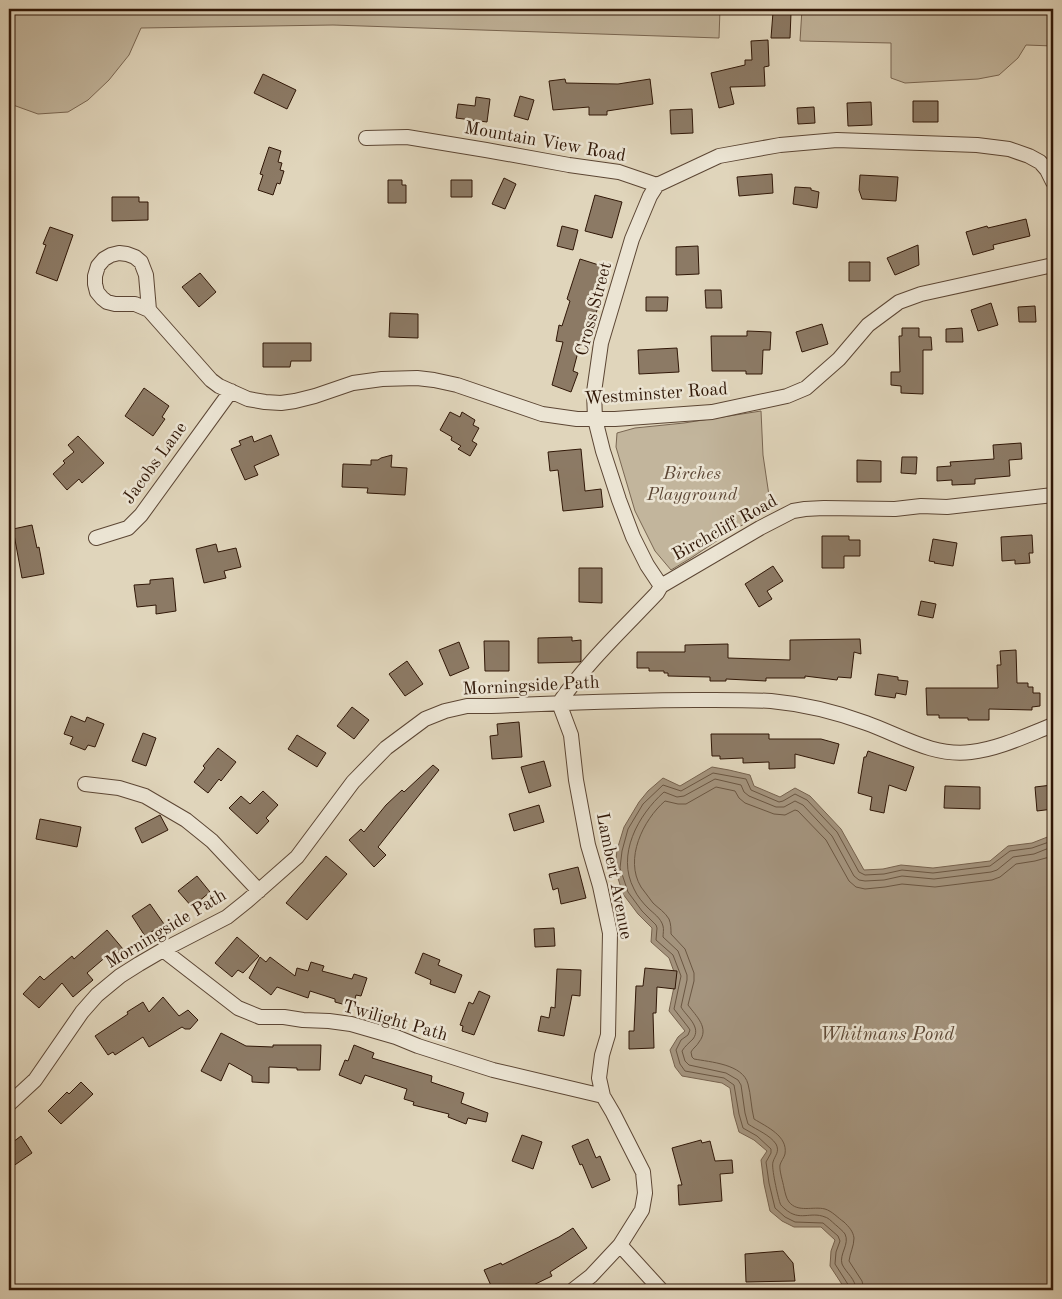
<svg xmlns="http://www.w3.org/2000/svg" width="1062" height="1299" font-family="'Old Standard TT',serif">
<rect width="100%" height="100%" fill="#e0d5bb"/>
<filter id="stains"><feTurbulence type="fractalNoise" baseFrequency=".004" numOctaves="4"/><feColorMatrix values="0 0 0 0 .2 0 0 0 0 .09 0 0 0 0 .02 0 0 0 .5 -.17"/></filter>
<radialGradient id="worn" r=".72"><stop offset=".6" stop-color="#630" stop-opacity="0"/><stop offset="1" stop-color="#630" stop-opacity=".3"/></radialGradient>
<path fill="#c2b59c" stroke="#796652" d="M9 9H720L719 38 333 25 141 28 129 55 109 80 88 100 68 112 38 114 13 105 9 101Z
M802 9H1053V46L1026 45 1018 58 999 75 978 79 905 83 891 78V43L800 41Z
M761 411 763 455 771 509 730 532 691 558 671 570 655 551 635 511 616 447 617 433 635 428 684 423Z"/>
<path fill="#a4947e" stroke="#76624e" d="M712 767 729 770 750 775 754 786 780 797 795 788 810 796 841 829 864 870 883 869 901 865 933 868 990 861 1008 846 1032 843 1050 836 1053 839V1290H849L845 1289 830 1266 831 1251 835 1240 821 1227H794L782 1221 770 1211 764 1184 761 1160 767 1151 754 1140 739 1132 734 1115 730 1088 722 1083 682 1076 675 1067 670 1050 678 1037 685 1031 669 1011 676 977 669 958 651 942 652 928 638 914 623 894 615 869 617 850 624 827 639 802 648 791 663 778 680 786Z"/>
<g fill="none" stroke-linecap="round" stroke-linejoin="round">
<path stroke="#6a5642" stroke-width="1" d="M850 1290 849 1286 835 1264 836 1252 840 1241 838 1236 823 1223 795 1222 785 1217 775 1208 769 1183 766 1162 771 1153V1149L757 1136 743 1128 739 1114 734 1085 724 1078 685 1071 680 1064 676 1050 681 1040 688 1035 690 1030 688 1027 674 1009 681 976 673 955 656 940 657 928 656 925 642 911 628 892 620 868 622 851 628 829 643 804 663 785 681 791 713 773 746 779 751 790 779 802 783 801 795 794 807 800 837 832 859 872 865 875 884 874 902 870 933 873 990 866 1010 851 1032 848 1049 842H1053
M856 1290C856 1279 846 1273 842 1264 839 1254 850 1244 845 1234 843 1231 839 1228 837 1226 833 1223 829 1218 825 1217 810 1211 800 1222 785 1209 782 1206 781 1206 780 1203 778 1197 771 1167 773 1162 775 1155 780 1152 776 1144 770 1135 757 1130 748 1124L745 1113 741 1085 738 1080 726 1073 689 1065 685 1061 682 1051C685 1046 689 1043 693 1039 702 1027 686 1016 681 1007L687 980V975L678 951 663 937C663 934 664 929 663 926 661 918 653 913 648 908 643 903 637 896 634 889 616 855 638 815 664 792L677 797 684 796 715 779 741 785 744 792 749 796 776 807H784L795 801 803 805 832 836 854 876 859 880 865 881 884 880 902 876 934 879 991 872 997 870 1013 857 1034 854 1049 848H1053
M864 1290 862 1281 849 1261C850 1253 854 1246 854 1238 853 1231 849 1227 844 1222 838 1218 832 1211 825 1209 813 1206 798 1213 789 1202 786 1198 785 1192 784 1188 783 1182 779 1170 780 1165 781 1161 784 1158 785 1154 788 1136 767 1127 754 1119 751 1107 751 1095 748 1084 743 1064 710 1062 694 1059L692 1057 691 1052C693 1048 697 1046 699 1042 710 1028 696 1016 688 1005L694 981V973L685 949 671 934C671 929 671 924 669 919 665 912 658 908 653 903 649 898 645 892 641 887 624 859 643 820 665 801L678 804H686L716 787 735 791 739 798 745 803 774 814 785 815 795 810 798 811 826 840 849 881 856 887 865 889 885 887 902 884 935 887 992 880 1000 877 1016 864 1035 861 1053 856"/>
</g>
<path fill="#8c7a65" stroke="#301707" d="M773 12 791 13 790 38H771Z
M768 40 769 66 764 67 765 86 730 87 734 104 719 108 711 73 745 65V60H752L751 41Z
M263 74 296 90 287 109 254 93Z
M565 79 566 83 618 84 650 79 653 104 607 111V115H589V107L553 110 549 81Z
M520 96 534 100 528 120 514 116Z
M476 97 490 99 487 122 456 118 458 104 475 106Z
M913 101H938V122H913Z
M871 102 872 125 848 126 847 103Z
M814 107 815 123 798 124 797 108Z
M692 109 693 133 671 134 670 110Z
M269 147 281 151 278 162 282 163 280 170 284 171 280 184 277 183 273 195 258 190 263 175 260 174Z
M772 174 773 193 739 196 737 177Z
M860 175 898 177 896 201 862 199 859 190Z
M504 178 516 184 505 209 492 204Z
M388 180H402V185H406V203H388Z
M451 180H472V197H451Z
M795 187 811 188V190L819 192 817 208 793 204Z
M595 195 622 202 612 238 585 231Z
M112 197H139V202H148V220L112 221Z
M1026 219 1030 236 993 245 994 249 973 255 966 232 987 226 988 228Z
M562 226 578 230 573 250 557 246Z
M50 227 73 235 57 281 36 273 46 245 43 244Z
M918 245 919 265 895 275 887 258Z
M698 246 699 274 676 275V247Z
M580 259 605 267 595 297 601 299 595 316 588 314 573 371 578 373 571 392 552 385 563 342 556 341 559 325 562 326 570 301 567 299Z
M849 262H870V281H849Z
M200 273 216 292 199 307 182 287Z
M705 290H721L722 308H706Z
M646 297H668L667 311H646Z
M991 303 998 325 978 331 971 310Z
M1035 306 1036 322H1019L1018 307Z
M390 313 418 314V338L389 337Z
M822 324 828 344 802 352 796 332Z
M902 328H919V337H931L932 350H923V394L901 393V386L891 385V372H900L899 336H902Z
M962 328 963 342H946V329Z
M747 331 771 332 770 350H763L762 374H746V371H712L711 336H747Z
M263 343H311V361H291L290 367H263Z
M677 348 679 372 639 374 638 350Z
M144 388 169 406 162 417 165 419 153 436 125 416Z
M450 412 460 417 462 412 475 420 473 425 479 428 472 441 477 444 470 456 458 449 461 446 451 440 452 437 440 430Z
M271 435 279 455 254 466 258 475 245 480 231 449 241 445 239 441 252 436 254 442Z
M78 436 104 463 82 483 79 479 67 490 53 474 65 463 63 461 74 452 68 445Z
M1021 443 1022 459 1009 460 1010 476 975 479V484L952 485V480L937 481V467L951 466 950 462 994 459 993 445Z
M581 449 585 491 601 489 603 507 563 511 558 470 550 471 548 452Z
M392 455 391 467 407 468 405 495 367 493 368 488 342 487 343 464 371 465V460H378L381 458Z
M902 457H917L916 474 901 473Z
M857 460 881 461V482H857Z
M32 525 37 548 39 547 44 574 22 578 13 529Z
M1032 535 1033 553H1029L1030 563 1015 564V560L1002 561 1001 537Z
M822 536H849V540H860V556H844V568H822Z
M933 539 957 543 953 566 934 563 935 562 929 561Z
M216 544 218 552 236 548 241 567 224 571 226 578 204 583 196 549Z
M773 566 783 581 767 591 772 599 759 607 745 584Z
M579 568H602V603L579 602Z
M173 578 176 611 156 614V605L137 607 134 585 150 584V580Z
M921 601 936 604 933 618 918 615Z
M572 637V641L581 640V661L580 662 538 663V638Z
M860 639 861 654 854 652 851 678 838 677 837 680 805 676V678H766V681L726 679V681H710V677L668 676V673H664V671H649V668H637V652H685V645L728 644V658L790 660V640Z
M484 641H509V671H485Z
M459 642 469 668 450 676 439 650Z
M1016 650 1017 683H1028V687H1033V693H1040V706L1032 707V710L989 709V720H968V718H939V715H927L926 688H998L997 665H1001L1000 651Z
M407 661 423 684 405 696 389 674Z
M878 674 898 677V680L908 681 906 695 896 693 895 698 875 695Z
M352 707 369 720 354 739 337 726Z
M71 716 85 722 87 717 104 724 95 747 88 745 85 750 70 744 73 737 64 734Z
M519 722 522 757 492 759 490 736 498 735 497 724Z
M143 733 156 738 146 766 132 761Z
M711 734H769V739H821L839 744 834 764 795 754V768L769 769V762L743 763V758L720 759V756H712Z
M297 735 326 753 317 767 288 749Z
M218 748 236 762 221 781 219 779 208 793 194 782 205 768 203 766Z
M868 751 914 767 906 791 889 785 884 813 870 810 872 797 858 793 864 757H866Z
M544 761 551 786 529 793 521 767Z
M433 765 439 770 378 847 386 855 374 867 349 840 361 829 364 832 386 805 402 790 404 792Z
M1052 785 1053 809 1037 811 1035 787Z
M945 786 980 787V809L944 808Z
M263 791 278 805 266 818 269 821 257 834 229 808 241 796 250 804Z
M539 805 544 822 514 831 509 814Z
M160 815 168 830 142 843 135 828Z
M40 819 81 827 77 847 36 839Z
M326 856 347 874 307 920 286 903Z
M578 867 586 898 561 904 558 888 553 890 549 874Z
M197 876 210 892 192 907 178 891Z
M150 904 164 924 145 936 132 916Z
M554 928 555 946 535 947 534 929Z
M107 930 123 949 111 959 108 955 87 973 93 980 73 997 62 983 39 1008 23 994 40 976 44 980 72 956 74 959Z
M237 937 259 956 243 973 238 970 232 977 215 963Z
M423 953 440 960 438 965 462 975 455 993 430 984 431 980 415 973Z
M260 957 266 962 270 957 295 976 297 968 308 971 311 962 324 966 322 971 352 979 354 974 367 978 361 996 356 995 353 1007 335 1002V999L310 991 308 998 277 987 271 995 249 978Z
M645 968 677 971 675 989 657 987 656 1013H653L654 1048 629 1049V1031H634L636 986H643Z
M557 969 581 970 580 996 572 995 564 1036 538 1031 541 1016 549 1018 551 1007 555 1008Z
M479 991 490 996 474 1035 462 1031 463 1026 460 1025 469 1002 473 1004Z
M163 997 179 1016 188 1010 198 1020 190 1029H185L182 1027 149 1047 143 1037 115 1055 113 1052 108 1055 95 1036 128 1014 127 1012 143 1002 149 1012Z
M221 1033 246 1046 273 1047V1045H321L320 1070H297V1068L269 1067V1083L252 1082V1076L229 1063 221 1081 201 1071Z
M354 1045 374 1053 372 1058 432 1076 431 1082 464 1093 461 1103 488 1113 486 1122 468 1118 466 1124 448 1117 449 1114 413 1105 414 1102 404 1099 407 1089 365 1075 361 1084 339 1075 345 1060 348 1061Z
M81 1082 93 1094 61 1124 48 1111 67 1092 69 1094Z
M522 1135 542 1142 533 1169 512 1161Z
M21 1136 32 1153 9 1169V1145Z
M588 1139 596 1158 600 1156 610 1180 592 1188 582 1164 580 1165 572 1146Z
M701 1140 702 1143 710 1141 715 1161 732 1160 733 1173 720 1174 722 1201 679 1205 678 1185H682L672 1148Z
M573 1228 587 1248 550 1272 552 1276 523 1290H493L484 1270 501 1263 502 1265 559 1237Z
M783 1251 793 1263 795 1281 746 1282 745 1254Z"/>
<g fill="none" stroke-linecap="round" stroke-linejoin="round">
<g stroke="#5c4634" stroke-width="16">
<path id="street" d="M366 138 407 137 486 150 569 165 619 172 657 185 719 156 780 145 837 140 977 145 1009 149 1029 156 1040 162 1047 170 1053 182
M657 185 650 196 632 239 601 343 594 392 595 419 603 451 619 500 633 537 647 565 661 586
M149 310 135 304H115L107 302 102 298 97 292 95 284V276L98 266 104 259 111 255 119 253 127 254 135 257 141 262 146 275 149 310 211 380 219 386 248 399 265 402 281 403 295 401 315 396 353 383 382 379 417 378 434 380 457 385 542 414 577 419H615L712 412 787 396 806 388 839 359 868 325 899 302 921 294 1053 265
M96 538 128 528 141 515 231 391
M85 784 119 788 145 796 186 820 212 841 259 891
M163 950 238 1008 260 1017H284L303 1020 329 1021 351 1024 396 1037 418 1046 493 1070 603 1096
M9 1104 35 1080 82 1012 97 995 120 976 139 964 163 950 227 917 247 901 297 857 353 782 386 748 425 719 445 711 467 706H491C565 703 639 699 714 700 733 700 752 700 771 701 803 704 836 712 866 723 900 735 933 757 971 752 999 749 1027 735 1053 725
M620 1245 661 1290
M573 1290 591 1276 620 1245 642 1210 645 1193 643 1172 613 1113 603 1096 599 1078 602 1055 608 1035 610 933 600 886 588 845 576 780 571 735 559 703C587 662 624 628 657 593L661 586 760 528 793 511 805 509 824 508 895 509 921 506 947 507 1053 495"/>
</g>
<use href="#street" stroke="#ebe4d3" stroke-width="14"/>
</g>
<g text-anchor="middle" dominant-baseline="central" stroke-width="5" stroke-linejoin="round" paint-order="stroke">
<g font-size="18" fill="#301707" stroke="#ebe4d3">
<text transform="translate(545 142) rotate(10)">Mountain View Road</text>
<text transform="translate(594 309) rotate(-75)">Cross Street</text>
<text transform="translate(656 394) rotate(-4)">Westminster Road</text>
<text transform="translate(155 463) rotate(-54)">Jacobs Lane</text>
<text transform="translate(725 528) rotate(-29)">Birchcliff Road</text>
<text transform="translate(531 686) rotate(-3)">Morningside Path</text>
<text transform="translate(614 876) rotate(79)">Lambert Avenue</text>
<text transform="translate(166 929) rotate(-31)">Morningside Path</text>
<text transform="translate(395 1021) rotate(16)">Twilight Path</text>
</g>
<g font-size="18" font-style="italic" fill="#5c4634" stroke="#ebe4d3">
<text x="692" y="474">Birches<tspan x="692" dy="21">Playground</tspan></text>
</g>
<g font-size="19" font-style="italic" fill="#5e4937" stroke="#ebe4d3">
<text x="887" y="1035">Whitmans Pond</text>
</g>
</g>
<rect width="1062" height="1299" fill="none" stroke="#e0d5bb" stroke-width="30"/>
<rect x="10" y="10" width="1042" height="1279" fill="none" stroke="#301707" stroke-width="2.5"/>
<rect x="15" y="15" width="1032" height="1269" fill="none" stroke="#301707"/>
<rect width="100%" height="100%" filter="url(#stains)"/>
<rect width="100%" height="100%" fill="url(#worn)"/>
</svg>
